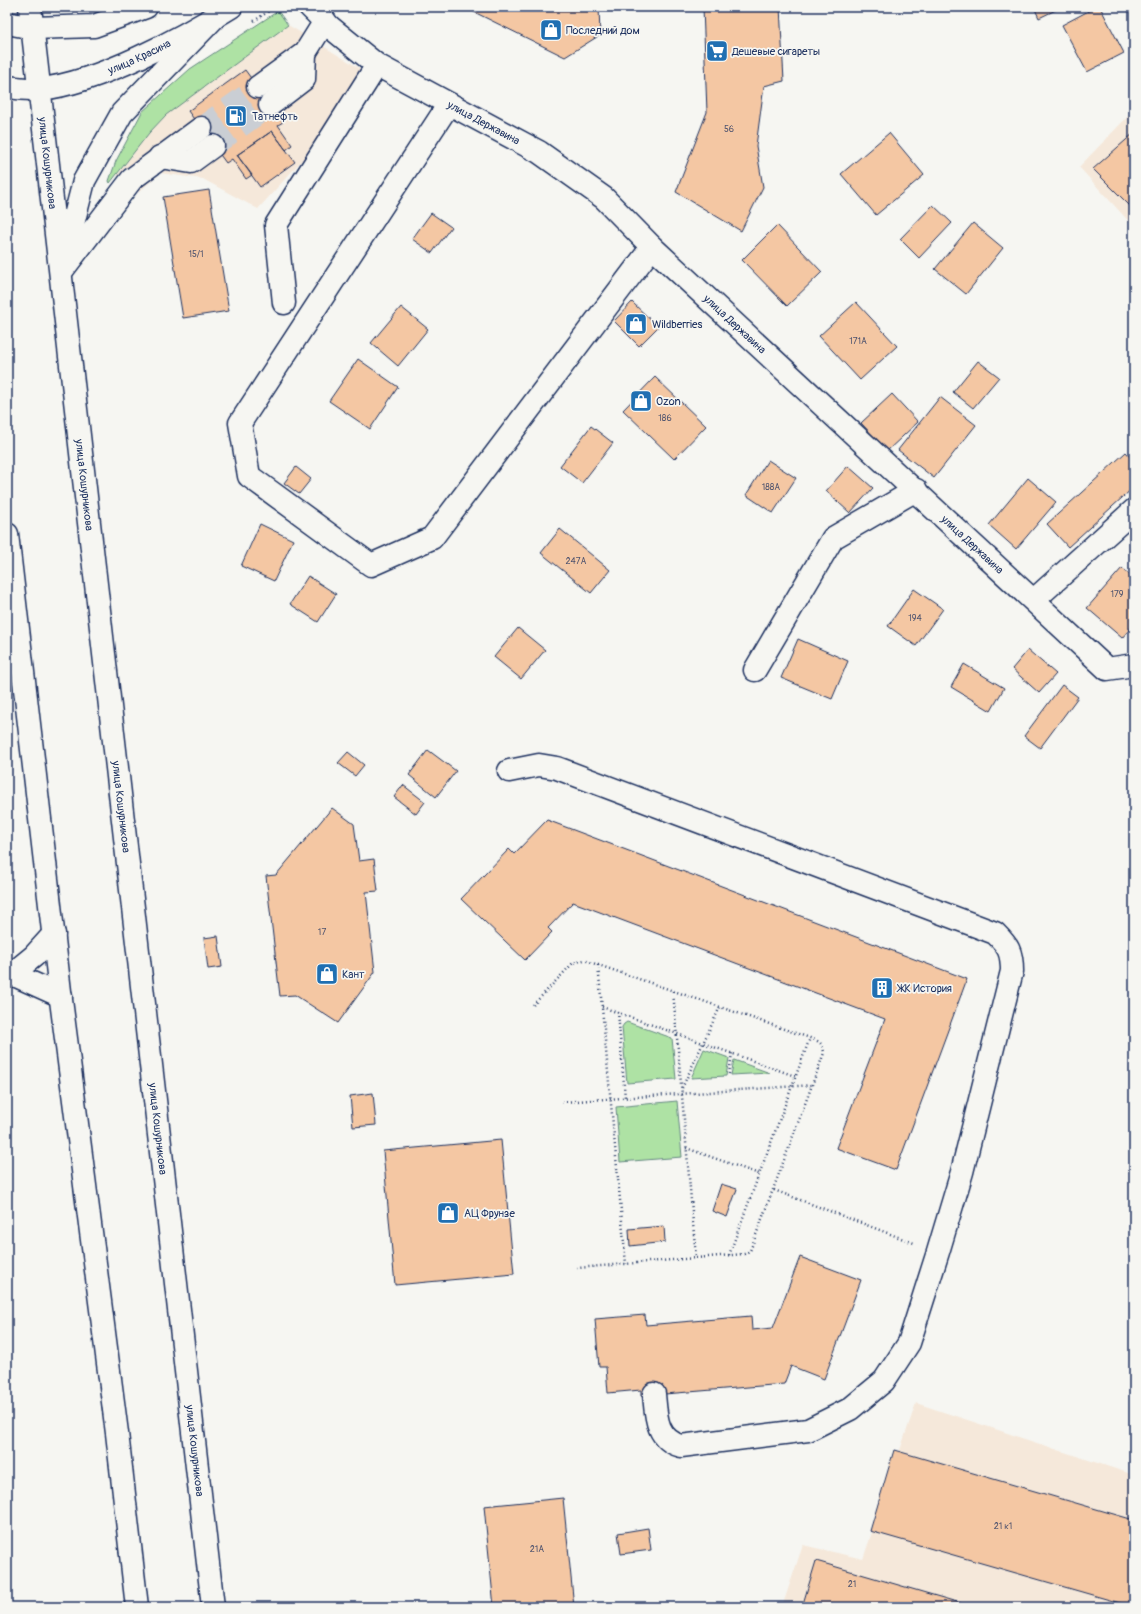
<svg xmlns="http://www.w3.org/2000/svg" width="1141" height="1614" font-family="Pangolin,sans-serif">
<rect width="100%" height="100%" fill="#f6f6f2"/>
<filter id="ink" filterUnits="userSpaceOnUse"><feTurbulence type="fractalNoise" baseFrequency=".025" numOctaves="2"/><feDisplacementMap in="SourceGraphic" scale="8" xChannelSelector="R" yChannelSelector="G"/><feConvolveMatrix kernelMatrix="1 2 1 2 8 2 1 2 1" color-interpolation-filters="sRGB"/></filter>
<g filter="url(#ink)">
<path fill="#f5e8da" d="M288 25 376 78 258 209 203 179 160 173 139 192 117 175 149 133 166 115Z
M1134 110V227L1079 167Z
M916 1403 1134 1475V1607H782L803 1545 863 1559Z"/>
<path fill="#aee2a4" stroke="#648881" d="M278 11 288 25 166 115 149 133 110 183 109 181 116 161 142 112 190 69Z
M627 1022 672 1038 676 1079 627 1083 622 1027 624 1024Z
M704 1049 729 1058 726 1076 691 1078Z
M734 1060 770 1073 731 1075Z
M677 1101 682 1157 620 1162 616 1107Z"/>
<path fill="#f4c7a3" stroke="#1b2f5e" d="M464 7H599L600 35 565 57Z
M703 7H780L784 81 764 86 756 146 763 187 741 231 676 192 707 112Z
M1034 7H1062L1039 18Z
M1096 7H1100L1124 53 1087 72 1062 25Z
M245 70 283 122 278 125 292 145 286 150 272 131 237 155 252 175 246 179 232 159 226 163 188 111Z
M272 131 295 162 260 187 237 155Z
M889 133 924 175 876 215 841 174Z
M1134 133V210L1093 169Z
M209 190 229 311 183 318 163 197Z
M933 205 952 223 919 258 900 239Z
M431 213 451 227 432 253 412 239Z
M973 223 1003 248 966 294 935 269Z
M777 225 822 272 787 306 742 260Z
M632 302 658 327 639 346 614 321Z
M856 302 897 346 860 380 819 336Z
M401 307 428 329 398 366 371 343Z
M358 359 398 387 370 429 329 401Z
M978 361 999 377 973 408 953 392Z
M655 377 706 426 674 459 623 410Z
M892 394 918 422 887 451 861 423Z
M940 397 976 425 934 478 898 450Z
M591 426 613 443 582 483 560 466Z
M1126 452 1134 461V487L1068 547 1047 524Z
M768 460 796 478 773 513 746 495Z
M848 466 873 488 850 513 826 491Z
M296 467 311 479 299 494 284 483Z
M1028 478 1056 502 1016 549 989 525Z
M260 524 293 540 274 581 241 566Z
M560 529 610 570 591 593 541 553Z
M1122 568 1134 579V624L1122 638 1087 608Z
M308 576 336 594 318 622 290 604Z
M914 589 943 609 916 646 888 626Z
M518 628 545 650 521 679 494 657Z
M798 639 848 661 832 699 781 678Z
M1028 650 1056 674 1039 693 1012 669Z
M964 664 1004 688 991 711 951 687Z
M1062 685 1078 697 1040 748 1024 736Z
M428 750 456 771 436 797 409 775Z
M348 752 364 765 355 776 338 763Z
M403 785 425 802 416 814 394 797Z
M332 808 354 824 359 861 374 859 378 891 366 892 375 972 338 1023 295 995 280 996 266 876 276 875Z
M547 820 967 979 896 1170 836 1148 885 1019 573 902 548 928 552 932 525 960 461 899 509 849 514 854Z
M218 936 222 967 208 969 204 938Z
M373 1093 376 1125 353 1127 350 1096Z
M501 1140 514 1274 395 1285 383 1151Z
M721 1184 737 1189 727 1217 712 1211Z
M664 1226 665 1242 630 1246 629 1229Z
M800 1257 861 1280 824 1379 791 1366 784 1384 641 1396V1390L608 1393 606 1367H599L595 1319 645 1315 646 1325 751 1316 752 1330 773 1328Z
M894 1450 1134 1520V1607L870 1531Z
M563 1498 574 1607H494L484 1506Z
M648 1528 651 1550 621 1554 618 1533Z
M816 1561 974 1607H802Z"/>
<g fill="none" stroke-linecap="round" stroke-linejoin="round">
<path stroke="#caced4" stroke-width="22" stroke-dasharray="22 11" stroke-linecap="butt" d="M201 128 258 87
M213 146 270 105"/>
<g stroke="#1b2f5e" stroke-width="25">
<g id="minor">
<path id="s1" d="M310 7 330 27 377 65 539 152 604 198 652 247 1107 669 1134 665"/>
<path d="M258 87 305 53 325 21"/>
<path d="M449 104 240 423 249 476 371 565 432 538 652 247"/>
<path d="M270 105 304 79 305 53"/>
<path d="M160 157 191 162 213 146"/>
<path d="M61 272 132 179 201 128"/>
<path d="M284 303 276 225 377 65"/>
<path d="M1034 600 1134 510"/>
<path d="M755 670 833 538 916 490"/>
<path d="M509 771 539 765 557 768 995 933C1008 946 1012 951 1012 971L962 1172 938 1252 909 1343 884 1381 850 1409 808 1430 681 1446C656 1439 656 1416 654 1394"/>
<path d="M7 974H12L61 996"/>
<path d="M12 974 34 956 54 934"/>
</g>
</g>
<g stroke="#1b2f5e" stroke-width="25">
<g id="major">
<path id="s2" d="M30 7 213 1607"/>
<path d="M7 23 33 28 94 26 146 7"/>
<path id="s3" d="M7 87C18 88 30 90 41 89 100 82 180 39 231 7"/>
<path d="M64 259 84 181 122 113 215 17"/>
<path d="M7 534 61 1000 117 1433 137 1607"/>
</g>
</g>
<path stroke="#1b2f5e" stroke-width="2.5" stroke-dasharray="1 3" stroke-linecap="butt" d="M254 21 275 7
M598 965 626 1264
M673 991 696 1258
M533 1005 573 963 584 960 810 1038C819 1041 823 1043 824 1053L750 1251 744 1254 577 1268
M602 1007 795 1076
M618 1012 625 1098
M729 1074 732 1053
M682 1088 720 1007
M562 1102 812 1085
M686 1148 759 1174
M774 1190 914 1243
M729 1255 810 1038"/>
<use href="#minor" stroke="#f6f6f2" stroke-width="22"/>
<use href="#major" stroke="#f6f6f2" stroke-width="22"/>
</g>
</g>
<defs>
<g id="shop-square" transform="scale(1.15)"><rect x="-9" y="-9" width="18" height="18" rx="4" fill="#1f6fb2" stroke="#f6f6f2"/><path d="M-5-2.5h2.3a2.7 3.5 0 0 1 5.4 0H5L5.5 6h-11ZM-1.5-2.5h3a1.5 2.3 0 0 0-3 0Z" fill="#fff"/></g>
<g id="supermarket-square" transform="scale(1.15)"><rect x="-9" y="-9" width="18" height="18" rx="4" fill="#1f6fb2" stroke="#f6f6f2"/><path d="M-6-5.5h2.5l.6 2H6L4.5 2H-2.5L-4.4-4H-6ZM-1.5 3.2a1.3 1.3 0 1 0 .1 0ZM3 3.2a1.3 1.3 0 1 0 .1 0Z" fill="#fff"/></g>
<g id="fuel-square" transform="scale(1.15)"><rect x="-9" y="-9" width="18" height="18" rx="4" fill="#1f6fb2" stroke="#f6f6f2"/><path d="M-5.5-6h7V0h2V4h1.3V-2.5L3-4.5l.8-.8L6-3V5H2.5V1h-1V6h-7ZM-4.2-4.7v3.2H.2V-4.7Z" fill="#fff"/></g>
<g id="building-square" transform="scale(1.15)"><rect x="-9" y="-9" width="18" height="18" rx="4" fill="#1f6fb2" stroke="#f6f6f2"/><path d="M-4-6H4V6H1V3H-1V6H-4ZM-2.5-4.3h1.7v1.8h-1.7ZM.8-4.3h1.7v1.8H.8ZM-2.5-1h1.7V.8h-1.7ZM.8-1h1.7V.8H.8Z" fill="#fff"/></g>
</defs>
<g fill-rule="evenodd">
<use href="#shop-square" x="551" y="30"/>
<use href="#supermarket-square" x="717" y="51"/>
<use href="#fuel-square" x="236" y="116"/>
<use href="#shop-square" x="636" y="324"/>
<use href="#shop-square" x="641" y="401"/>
<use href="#shop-square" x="327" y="974"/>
<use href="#building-square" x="882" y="988"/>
<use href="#shop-square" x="448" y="1213"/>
</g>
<g text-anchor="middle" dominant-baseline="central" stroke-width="3.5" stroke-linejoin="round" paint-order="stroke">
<g font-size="9" fill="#51556f">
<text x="729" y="129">56</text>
<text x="196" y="254">15/1</text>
<text x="858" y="341">171А</text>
<text x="665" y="418">186</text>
<text x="771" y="487">188А</text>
<text x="576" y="561">247А</text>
<text x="1117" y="594">179</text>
<text x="915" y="618">194</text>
<text x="322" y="932">17</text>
<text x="1003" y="1526">21 к1</text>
<text x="537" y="1549">21А</text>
<text x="852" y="1584">21</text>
</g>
<g font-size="11" fill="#1b2f5e" stroke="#f6f6f2" text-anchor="start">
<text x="566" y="30">Последний дом</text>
<text x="732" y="51">Дешевые сигареты</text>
<text x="252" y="116">Татнефть</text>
<text x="652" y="324">Wildberries</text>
<text x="656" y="401">Ozon</text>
<text x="342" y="974">Кант</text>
<text x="898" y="988">ЖК История</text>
<text x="464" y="1213">АЦ Фрунзе</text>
</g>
<g font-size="11" fill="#1b2f5e" stroke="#f6f6f2">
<text stroke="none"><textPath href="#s3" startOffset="138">улица Красина</textPath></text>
<text stroke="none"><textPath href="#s1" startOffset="210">улица Державина</textPath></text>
<text stroke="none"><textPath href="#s2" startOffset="157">улица Кошурникова</textPath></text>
<text stroke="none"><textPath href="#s1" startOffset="534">улица Державина</textPath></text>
<text stroke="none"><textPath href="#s2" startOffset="481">улица Кошурникова</textPath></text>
<text stroke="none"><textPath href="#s1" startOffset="858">улица Державина</textPath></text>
<text stroke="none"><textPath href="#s2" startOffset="805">улица Кошурникова</textPath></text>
<text stroke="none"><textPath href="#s2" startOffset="1129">улица Кошурникова</textPath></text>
<text stroke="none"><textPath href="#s2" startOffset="1453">улица Кошурникова</textPath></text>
</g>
</g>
<rect width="1141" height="1614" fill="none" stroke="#f6f6f2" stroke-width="24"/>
<rect x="12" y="12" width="1117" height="1590" fill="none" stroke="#1b2f5e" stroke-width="1.5" filter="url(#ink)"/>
</svg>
